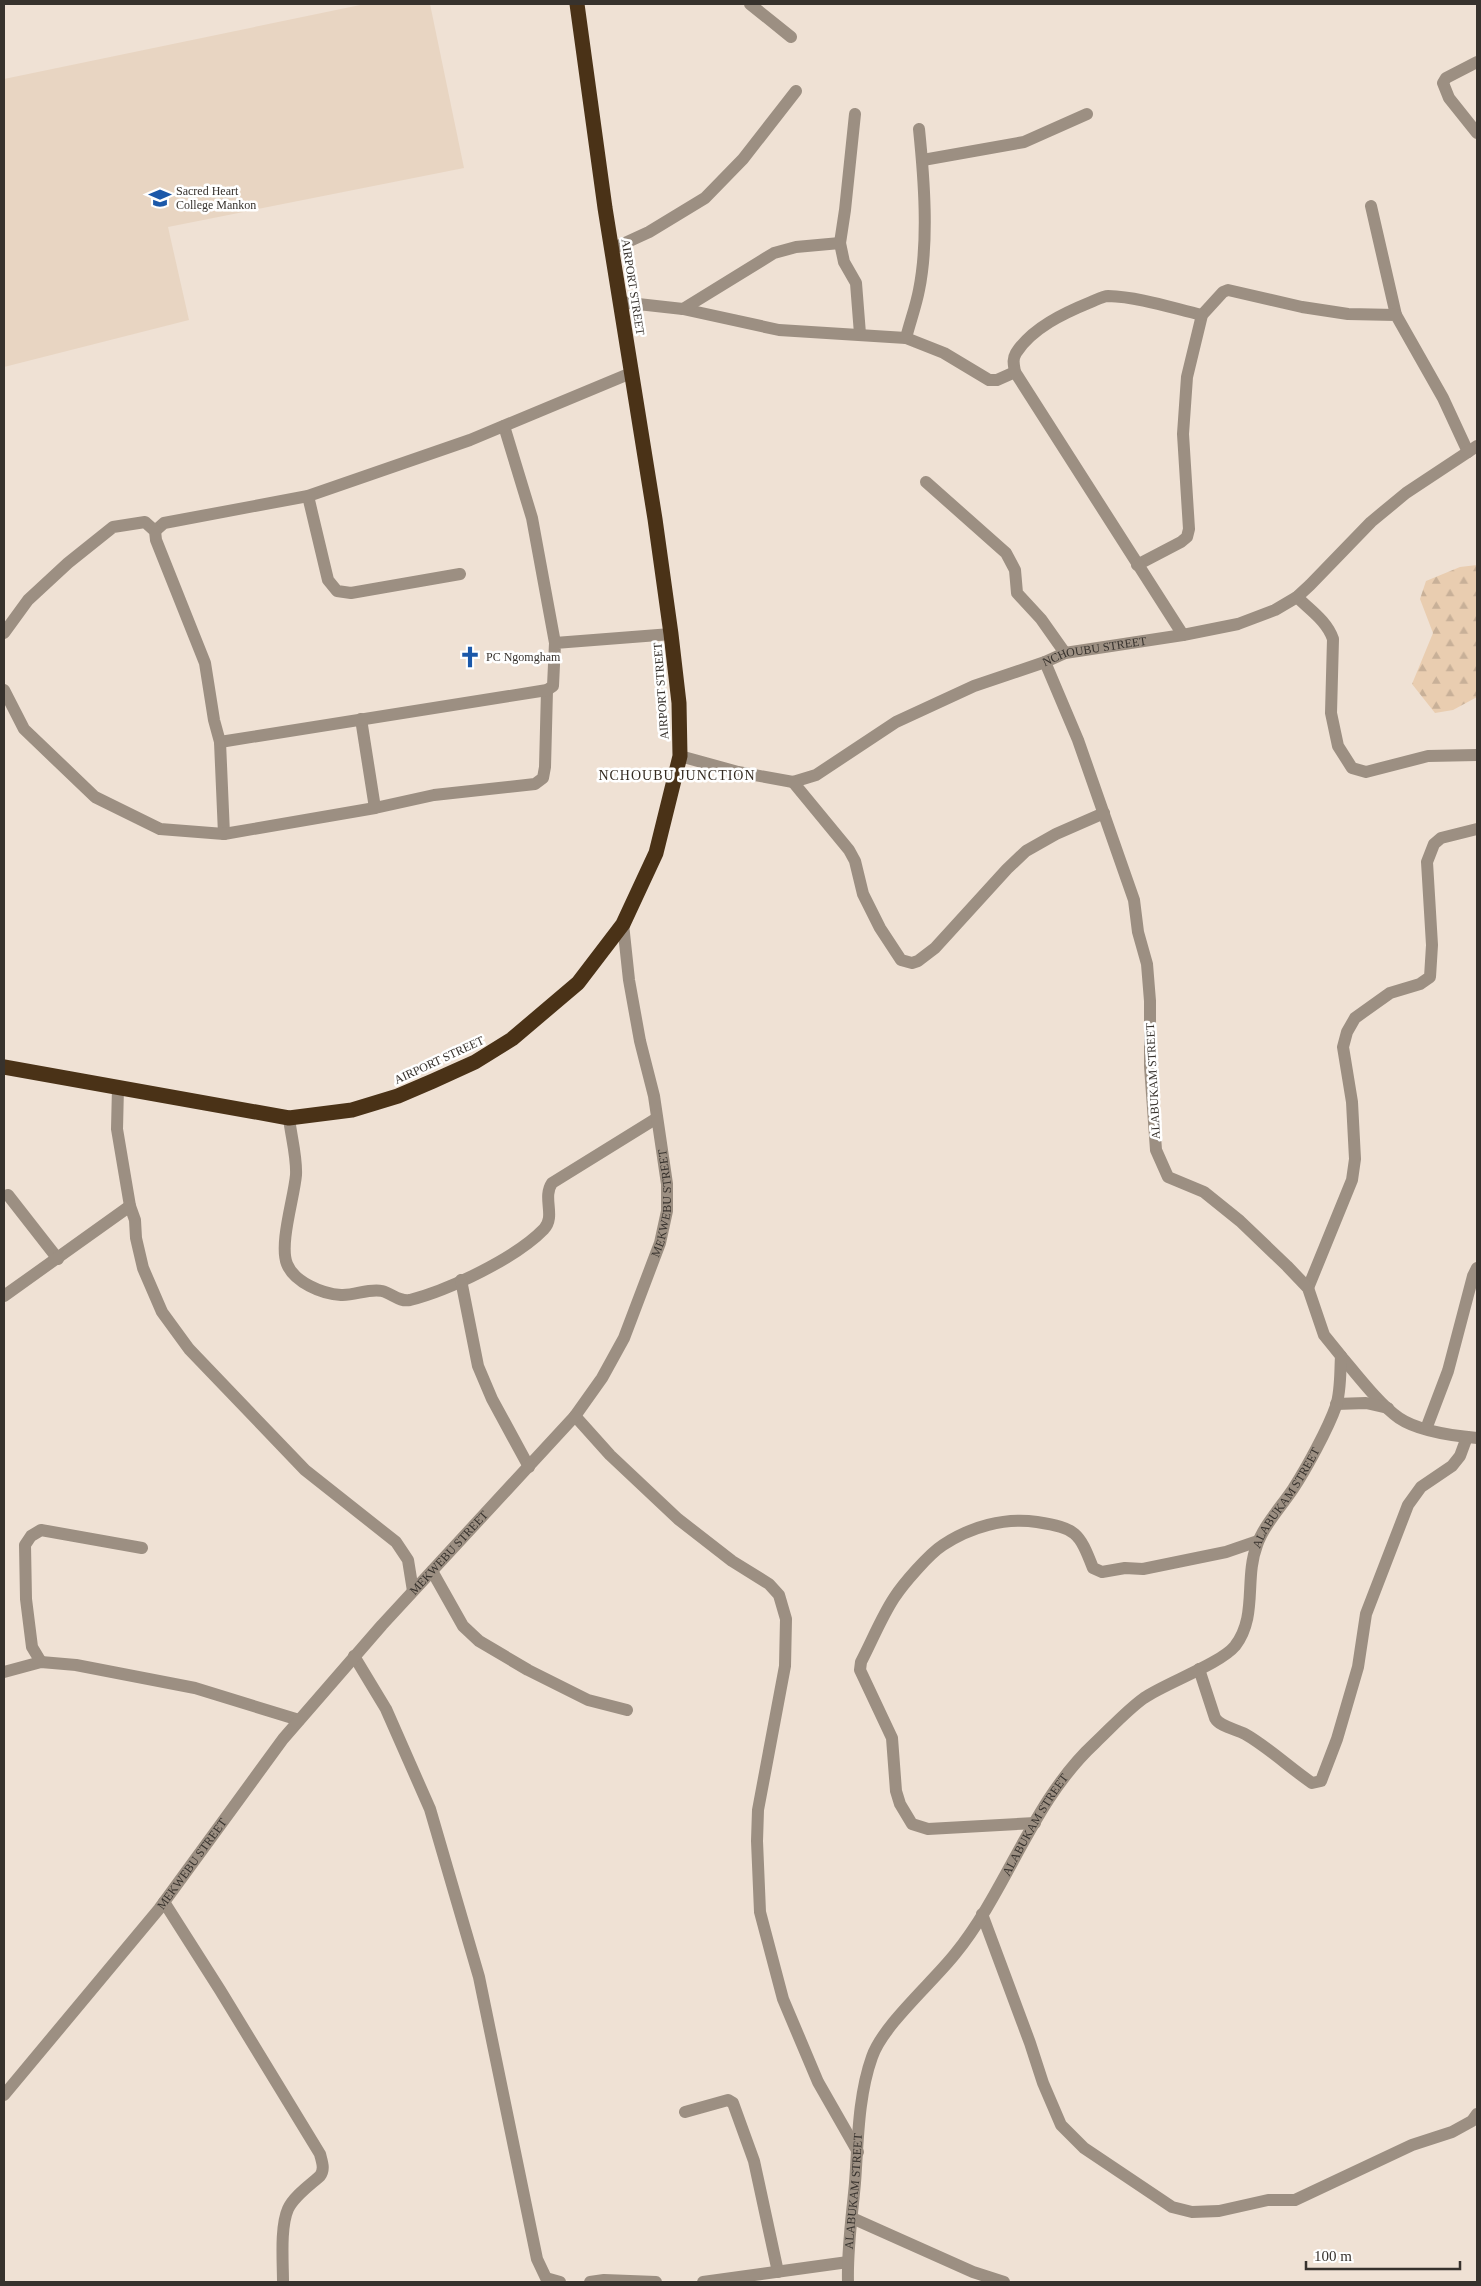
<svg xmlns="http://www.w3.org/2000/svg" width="1481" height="2286" font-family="Georgia,serif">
<defs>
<pattern id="forest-firs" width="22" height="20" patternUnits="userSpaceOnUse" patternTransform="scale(1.25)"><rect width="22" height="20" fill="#e9cdb0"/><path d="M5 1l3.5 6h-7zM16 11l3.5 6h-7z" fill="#c8b098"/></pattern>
</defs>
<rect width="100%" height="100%" fill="#efe1d4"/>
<path fill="#e8d5c2" d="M365 4H430L464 168 168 227 189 320 4 367V79Z"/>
<path fill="url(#forest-firs)" d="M1477 565V697L1453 710 1435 713 1412 684 1433 633 1420 599 1426 581 1460 567Z"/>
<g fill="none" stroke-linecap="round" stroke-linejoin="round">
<g stroke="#9c8f82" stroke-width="12">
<path d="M750 4 791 37"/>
<path d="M1477 62 1446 78 1443 83 1449 98 1477 133"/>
<path d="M855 114 845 210 840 243 844 262 856 283 860 334"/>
<path d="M923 160 1024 142 1087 114"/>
<path d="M1371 206 1396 315"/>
<path d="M612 249 649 232 705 198 743 159 796 91"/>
<path d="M620 302 683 309 779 330 906 338 944 353 989 380H997L1015 372"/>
<path d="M683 309 774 253 796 247 840 243"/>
<path d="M906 338C910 322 916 306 919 290 929 241 924 178 919 129"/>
<path d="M504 426 532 518 555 643"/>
<path d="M926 482 1006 553 1015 570 1017 593 1041 619 1065 653"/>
<path d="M308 496 328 580 337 591 351 593 460 574"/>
<path d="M155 531 164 523 308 496 470 440 631 373"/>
<path d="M1137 565 1181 542 1187 537 1189 529 1183 434 1187 377 1202 315 1223 292 1228 290 1302 307 1348 314 1396 315 1443 398 1468 452"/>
<path d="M1297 597C1310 610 1327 621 1333 639L1331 713 1338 746 1352 768 1366 772 1428 756 1477 755"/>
<path d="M4 633 28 600 68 563 113 527 145 522 155 531 156 540 205 663 214 720 220 742 224 834"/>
<path d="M1183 635 1015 372C1014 365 1012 360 1016 353 1032 328 1064 313 1091 302 1096 300 1103 296 1108 296 1140 297 1172 308 1202 315"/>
<path d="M4 690 24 729 95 797 160 829 224 834 375 808 434 795 535 784 543 778 545 767 547 690"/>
<path d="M361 719 375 808"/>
<path d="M220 742 547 690 553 686 555 643 671 634"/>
<path id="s1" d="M680 756 738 772 793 782 816 775 896 722 974 686 1045 662 1065 653 1183 635 1238 624 1275 610 1297 597 1310 585 1371 522 1406 493 1477 446"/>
<path d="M793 782 849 850 855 861 863 894 880 928 901 960 912 963 918 961 935 948 1007 869 1026 851 1056 834 1104 813"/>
<path d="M118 1087 117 1129 130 1206 135 1220 136 1238 143 1268 162 1312 189 1349 305 1470 396 1542 408 1560 413 1591"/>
<path d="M289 1118C291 1136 297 1157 296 1175 294 1198 279 1244 287 1264 294 1282 322 1294 341 1295 354 1296 369 1288 382 1291 393 1294 399 1302 410 1300 449 1290 516 1258 544 1229 556 1216 542 1198 552 1183L657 1118"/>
<path d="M8 1195 58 1259"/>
<path d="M461 1280 478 1366 492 1399 529 1467"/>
<path d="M1308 1288 1352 1180 1355 1159 1352 1102 1343 1047 1347 1032 1355 1018 1390 993 1420 984 1430 977 1432 945 1427 862 1434 844 1441 838 1477 829"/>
<path d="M4 1296 130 1206"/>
<path d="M1341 1356C1357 1375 1380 1405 1399 1418 1418 1431 1455 1436 1477 1438"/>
<path d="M1336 1404 1366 1403 1388 1408"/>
<path d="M575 1416 610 1455 678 1519 732 1561 769 1584 779 1595 786 1619 785 1666 758 1810 757 1841 760 1912 783 1999 818 2082 858 2152"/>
<path d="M1426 1429 1448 1371 1473 1276 1477 1268"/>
<path d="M432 1571 463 1626 479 1641 528 1670 588 1700 627 1710"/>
<path d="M354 1656 386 1709 430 1809 479 1977 537 2259 546 2278 560 2282"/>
<path d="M41 1662 32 1647 26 1599 25 1545 31 1536 41 1530 142 1548"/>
<path d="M1199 1669 1215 1718C1220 1727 1236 1729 1245 1734 1268 1747 1290 1768 1312 1783L1321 1781 1337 1739 1358 1667 1366 1614 1408 1505 1421 1487 1452 1466 1460 1456 1467 1437"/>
<path d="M4 1672 41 1662 76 1665 195 1688 299 1720"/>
<path d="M1035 1823 928 1829 912 1824 900 1804 896 1791 892 1738 860 1670 861 1662C872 1641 881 1618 894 1598 903 1584 929 1554 943 1545 970 1527 1005 1517 1037 1522 1076 1528 1079 1532 1093 1568L1102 1572 1125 1568 1143 1569 1226 1552 1258 1541"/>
<path d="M164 1902 220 1990 320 2154C322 2162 325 2169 320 2176 310 2185 294 2196 288 2209 280 2227 283 2262 283 2282"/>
<path d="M982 1914 1030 2043 1043 2083 1061 2125 1084 2148 1172 2207 1192 2212 1219 2211 1268 2200H1295L1412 2145 1452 2132 1472 2121 1477 2114"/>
<path id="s2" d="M4 2095 159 1909 283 1739 382 1625 575 1416 602 1378 624 1338 660 1243 667 1211V1184L654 1096 640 1041 629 980 623 924"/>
<path d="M685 2112 728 2100 733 2103 754 2161 778 2272"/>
<path d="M852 2218 973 2272 1004 2282"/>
<path d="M590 2282 604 2280 656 2282"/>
<path d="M703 2282 848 2262"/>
<path id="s3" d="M848 2282C847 2249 852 2216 855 2183 858 2142 858 2096 872 2057 883 2025 932 1983 955 1954 1008 1889 1032 1801 1095 1743 1111 1728 1126 1711 1144 1698 1166 1683 1220 1664 1235 1646 1258 1616 1244 1579 1257 1545 1264 1525 1281 1507 1293 1489 1306 1469 1328 1429 1336 1406 1341 1391 1340 1372 1341 1356L1324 1335 1308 1288 1287 1266 1240 1221 1204 1192 1168 1177 1156 1150 1150 1066V1001L1147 964 1138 932 1134 900 1078 740 1045 662"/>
</g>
<path stroke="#4a3217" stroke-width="15" d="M4 1067 289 1118 352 1110 398 1096 433 1081 475 1062 512 1039 578 983 623 924 656 853 680 756 679 703 671 634 655 519 605 208 577 4"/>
</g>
<defs>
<g id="school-bare" transform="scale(1.725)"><path d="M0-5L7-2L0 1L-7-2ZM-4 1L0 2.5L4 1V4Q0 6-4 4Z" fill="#1b58a9" stroke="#fff" stroke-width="2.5" paint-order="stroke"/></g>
<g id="church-bare" transform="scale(1.725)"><path d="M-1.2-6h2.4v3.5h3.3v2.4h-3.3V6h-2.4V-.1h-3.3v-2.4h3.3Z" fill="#1b58a9" stroke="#fff" stroke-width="2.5" paint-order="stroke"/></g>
</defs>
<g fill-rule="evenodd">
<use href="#school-bare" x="160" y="198"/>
<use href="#church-bare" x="470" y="657"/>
</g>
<g text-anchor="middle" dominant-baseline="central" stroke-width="5" stroke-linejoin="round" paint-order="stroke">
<g font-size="12" fill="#37322d" stroke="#fff" text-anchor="start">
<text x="176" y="191">Sacred Heart<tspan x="176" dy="14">College Mankon</tspan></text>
<text x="486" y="657">PC Ngomgham</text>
</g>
<g font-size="12" fill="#37322d" stroke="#fff">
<text transform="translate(633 287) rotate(81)">AIRPORT STREET</text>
<text stroke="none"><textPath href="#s1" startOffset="448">NCHOUBU STREET</textPath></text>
<text transform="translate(661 691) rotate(-94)">AIRPORT STREET</text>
<text transform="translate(439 1060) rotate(-25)">AIRPORT STREET</text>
<text transform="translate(1153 1081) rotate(-93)">ALABUKAM STREET</text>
<text stroke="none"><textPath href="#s2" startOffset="1122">MEKWEBU STREET</textPath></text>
<text stroke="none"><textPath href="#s3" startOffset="946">ALABUKAM STREET</textPath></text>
<text stroke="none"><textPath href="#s2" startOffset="702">MEKWEBU STREET</textPath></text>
<text stroke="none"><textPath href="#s3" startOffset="512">ALABUKAM STREET</textPath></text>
<text stroke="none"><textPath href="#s2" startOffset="298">MEKWEBU STREET</textPath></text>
<text stroke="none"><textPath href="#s3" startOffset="91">ALABUKAM STREET</textPath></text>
</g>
<g font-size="14" letter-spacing="1" fill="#342a20" stroke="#fff">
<text x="677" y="775">NCHOUBU JUNCTION</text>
</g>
</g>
<rect width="1481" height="2286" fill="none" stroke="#37322d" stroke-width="10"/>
<path d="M1306 2261v8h154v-8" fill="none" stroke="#37322d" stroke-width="2.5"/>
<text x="1314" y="2261" font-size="15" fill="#37322d" stroke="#ffffff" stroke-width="4" paint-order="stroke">100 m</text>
</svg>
